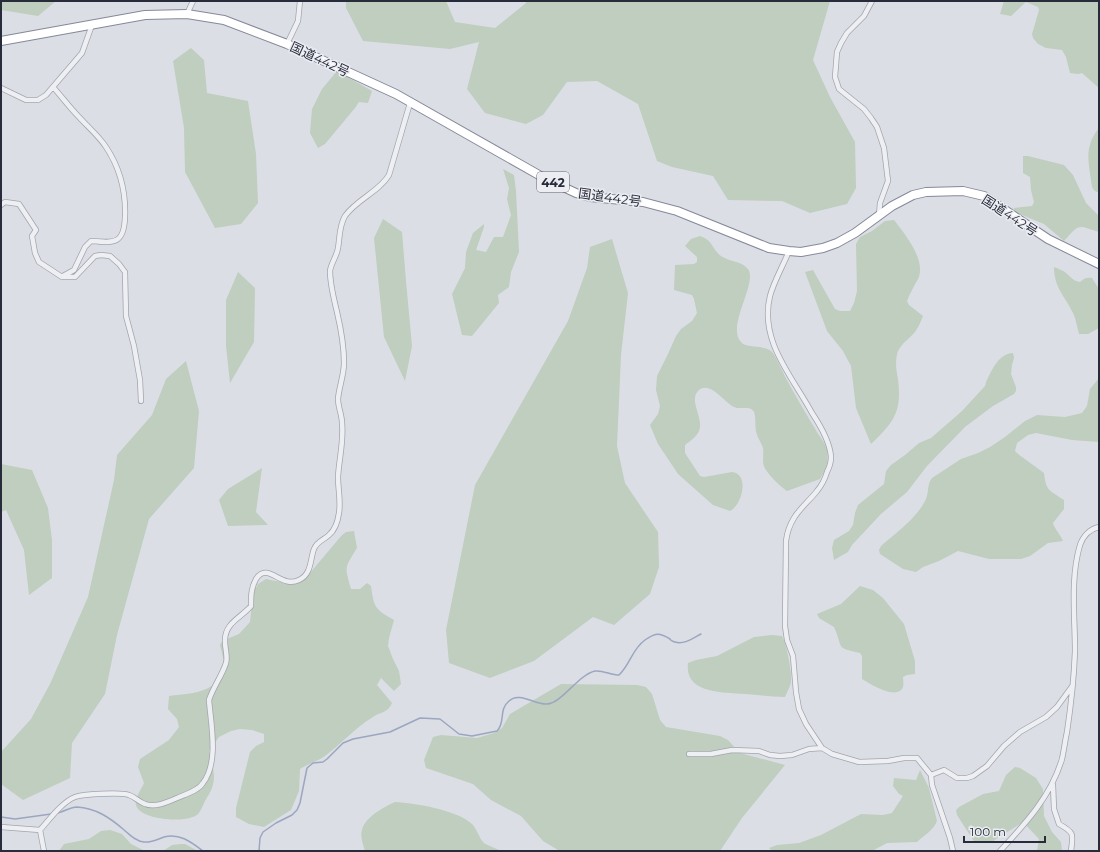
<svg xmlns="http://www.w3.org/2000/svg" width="1100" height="852" font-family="Montserrat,'Noto Sans JP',sans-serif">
<rect width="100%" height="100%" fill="#dcdee5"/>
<path fill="#bfcebe" d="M1 1H56L38 16 1 10Z
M346 1H446L455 22 495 28 526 3V1H830L813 60 830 97 855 142 856 188 847 204 810 213 782 201 728 200 713 176 672 167 657 161 638 104 597 81 567 82 543 115 526 124 485 113 467 89 479 42 450 49 363 41 346 8Z
M1004 1H1099V88L1082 73 1078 74 1070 73 1066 57 1062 50 1046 48 1038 44 1033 38 1032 34 1039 10 1038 7 1026 2 1011 16 1000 14Z
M191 48 204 60 207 93 248 101 256 154 258 203 241 224 215 228 185 172 184 128 173 61Z
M337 71 372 91 368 103 359 102 355 108 325 144 318 148 310 133 312 109 322 89Z
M1099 128V192C1095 192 1094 190 1092 187 1089 163 1083 148 1099 128Z
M1023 156H1028L1064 165 1073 175 1086 203 1099 216V232C1077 225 1080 223 1064 241L1044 224 1015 212 1014 208 1032 206 1034 202 1031 190 1030 177 1023 173Z
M503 169 514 175 516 191 519 252 511 272 509 287 498 295 499 303 472 336 462 335 452 294 465 268 466 252 473 233 484 224V227L476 250 486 252 494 237H503L511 215 507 199 509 188Z
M383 219 402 232 406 281 412 346 405 381 384 337 374 238Z
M894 220C904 233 927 260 918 279 914 286 910 293 907 301L909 305 923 316C921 321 918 328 915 332 909 339 902 343 898 351 895 360 896 370 898 379 902 412 894 422 871 444L856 408 851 366 843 351 827 331 805 272 813 270 835 309 840 311H850L854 303 857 291 856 244 860 237 872 231 885 221Z
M700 236C714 241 711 248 721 256 730 262 742 261 748 269 758 283 726 326 741 342 746 349 764 344 772 352 776 356 784 375 788 382 797 399 807 415 817 432 820 437 826 444 827 450 829 463 826 469 820 479L787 491C781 487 766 473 764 466 762 461 764 454 763 448 761 442 757 437 756 431 755 425 756 417 754 412 751 405 740 410 734 407 725 403 709 379 698 391 688 402 706 420 698 433 695 438 689 442 685 445V453L700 476 704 477 732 472C750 474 742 505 730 511L713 505 678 474 658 444 650 425 658 414 660 406 656 390 657 376 667 356 676 336 681 329 692 321 697 313 694 299 692 295 674 290 675 265 694 264 697 262V257L685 246 691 239Z
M612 239 628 293 621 355 617 446 625 483 658 532 659 567 650 594 614 625 593 617 534 661 490 678 449 663 446 630 475 485 568 321 587 268 590 247Z
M1054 267C1058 269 1063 270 1066 273 1071 277 1073 281 1080 282 1084 278 1087 277 1092 278L1099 289V328L1088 334H1079C1077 327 1076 319 1073 313 1065 296 1054 288 1054 267Z
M238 272 255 288 254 342 230 383 226 346V300Z
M1013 353 1014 358 1012 365 1011 374 1016 387V391L1014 394 993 406 965 427 927 466 907 492 881 514 852 545 848 552 834 560 832 548 834 540 849 531 853 525 855 513 858 505 884 484 886 471 891 465 905 455 919 443 931 438 962 411 985 386 986 382C992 370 998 354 1013 353Z
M186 361 199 411 194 468 149 519 117 635 105 694 72 743 70 778 23 800 1 784V752L31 719 50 684 88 597 114 480 117 455 152 415 166 379Z
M1099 378V442L1072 440 1036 433 1028 435 1017 443 1015 451 1018 454 1044 473C1046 491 1049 490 1064 500V509L1053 523C1054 528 1060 534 1063 541L1048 543 1030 556 1021 559H989L958 551 939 561 923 567 916 572 903 569 880 554 879 550 881 546C896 533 918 517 926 499 929 492 927 484 932 478L961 459 978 453 990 447 1005 437 1025 421 1037 415 1065 417 1082 413 1087 406 1090 389Z
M1 464 32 470 48 508 52 540V578L29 595 24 550 6 510 1 512Z
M262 468 256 512 268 525 228 526 219 500 228 489Z
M354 531 357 548C345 568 344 565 351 589H360L367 583 371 586C374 608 375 609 394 620L389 638 388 646 393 659 399 671 401 684 394 691 381 678 377 685 392 703C388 713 380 712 373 717 355 728 341 744 325 756 318 761 308 764 300 769L299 791 291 810 264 827 249 824 236 817V808L250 752 256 746 264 742V734L252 730 240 729 231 731 219 737 209 751C211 761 216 774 213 784 212 790 208 796 205 801 203 805 201 811 198 814 188 824 139 820 136 805 134 799 142 788 144 783L138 767 140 759 169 740 179 727 177 719 168 709 169 696C183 694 201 694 213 685 217 680 222 675 226 670L220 645 222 641 239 634 250 622 253 593 258 584 266 579C279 582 291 584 304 580L342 535 346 532Z
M860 586 873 590 883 598 904 624 915 661V674L907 675 903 677C903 680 904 684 903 687 897 701 870 684 862 679V656L860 653C834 647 844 649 834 627L819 618 817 614 841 604Z
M772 635 782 636C787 645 792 672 791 682 790 687 787 692 785 697 771 697 758 695 745 694 724 692 684 694 688 663L696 660 717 656 754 637Z
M561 684 637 685 646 687 652 694 660 720 666 727 720 736 728 740 740 753 785 765 742 818 720 851 558 850 543 841 521 816 491 800 473 784 426 768 424 760 433 737 441 735 477 738 494 733 502 728 510 714Z
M1015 767 1020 768 1036 778 1043 789 1044 816 1052 832 1061 842 1062 851H1037L1039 839 1023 822 990 843H975L957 815 956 810 959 807 983 794 999 791 1006 775Z
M920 770 929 788 937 821C933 831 924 835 917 842L887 843 872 851H772L769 848 777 845 799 843 821 835 861 814 883 815 892 813 903 796 899 794 893 786 894 778 916 780Z
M395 802C415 803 457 810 472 824 477 829 479 838 484 843 488 846 496 848 501 851H365C363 845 360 836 362 830 365 817 384 807 395 802Z
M110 830 122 834 131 844 145 851H59L64 844 89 839 101 831Z
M181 844H185L198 851H163L172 845Z"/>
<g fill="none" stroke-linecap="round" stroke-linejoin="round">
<path stroke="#9ba6c1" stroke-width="1.5" d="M57 813C64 812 70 807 77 807 96 808 110 818 123 829 129 834 135 841 144 842 151 843 158 839 164 837 180 833 191 842 203 851
M1 817 15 819 51 814
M259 851 260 838 263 832 276 823 292 815 297 810 300 803 307 768 313 763 323 762 327 759 343 743 353 739 390 732 420 718 440 719 459 734 472 736 497 731C506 722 498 710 509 701 519 691 535 705 547 704 562 703 578 675 595 671 603 670 611 675 619 675 630 665 632 649 645 640 655 633 659 632 670 639 670 640 674 642 675 642 684 645 693 638 701 634"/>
<g stroke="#a2a5ae" stroke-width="6">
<path id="street" d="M872 1 864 16 847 33 841 43 837 52 835 77 839 89 864 109 871 118 877 127 884 148 888 181 880 203 879 215
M187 14 193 1
M287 44 298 21 300 1
M53 87C62 97 70 108 79 117 88 127 99 136 106 147 120 168 126 192 125 217 124 244 115 243 91 241L85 247 74 270 63 276
M1 88 26 100H38L46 95 82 53 92 25
M1 205 5 202 19 204 36 230 32 236 35 253 39 262 62 277H75L95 256 101 255 110 256 119 264 125 272 126 316 134 346 140 380 141 401
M789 251C783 266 774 281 770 296 759 341 792 376 812 413 820 425 830 442 831 457 831 462 829 468 827 472 825 479 822 485 817 491 810 500 800 508 794 518 789 526 787 533 786 541L785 626 787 640 793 656 796 692 799 709 806 724 822 748 832 754 859 762 888 761 904 758H917L931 775 932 785 950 838 953 851
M689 754H711L732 750 759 751 770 755 780 756 792 755 809 749 822 748
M931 775 944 770 957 778H967L973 776 987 766 1004 746 1020 732 1046 717 1057 707 1073 685
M1053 785 1054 809 1059 824C1075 833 1073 834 1071 851
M1 827 40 830C49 820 62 802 75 797 83 794 122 792 129 795 135 797 139 802 145 804 155 808 168 802 177 798 186 794 198 791 203 783 219 762 211 725 209 700 213 687 222 676 226 663 228 657 225 649 225 642 224 623 241 618 251 606 251 596 251 588 256 579 268 561 281 589 299 580 312 574 310 559 314 549 317 541 324 540 329 535 335 530 338 520 339 513 341 501 338 489 338 477 339 459 344 441 342 423 342 415 338 407 338 399 339 387 344 375 344 363 344 346 341 329 337 312 334 299 330 285 330 271 331 263 337 256 338 248 340 237 339 226 345 216 357 199 379 192 389 175L410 103
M40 830 44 851
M1000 851C1026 823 1051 796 1062 759 1064 750 1065 741 1067 732 1071 705 1074 678 1075 651 1075 616 1070 579 1080 545 1083 536 1090 529 1099 527"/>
</g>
<g stroke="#858999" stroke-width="10">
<path id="highway" d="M1 41 145 15 187 14 224 20 287 44 396 94 546 179 576 193 590 197 643 202 677 211 769 248 789 251 801 252 823 248 837 243 855 233 892 206 913 195 926 192 963 191 984 196 1048 239 1099 264"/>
</g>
<use href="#street" stroke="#eeeff3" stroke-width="4.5"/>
<use href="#highway" stroke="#fff" stroke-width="8"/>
</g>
<g text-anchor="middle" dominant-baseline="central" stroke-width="3" stroke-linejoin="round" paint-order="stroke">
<rect fill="#ebedf3" stroke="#626571" stroke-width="1" x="537" y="172" width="32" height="20" rx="3"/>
<g font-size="12" font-weight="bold" fill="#282b39">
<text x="553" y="182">442</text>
</g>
<g font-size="13" fill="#282b39" stroke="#ebedf3">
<text transform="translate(320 59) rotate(25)">国道442号</text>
<text transform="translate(610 197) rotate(8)">国道442号</text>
<text transform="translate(1010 215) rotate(33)">国道442号</text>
</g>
</g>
<rect width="1100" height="852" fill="none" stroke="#282b39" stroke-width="4"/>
<path d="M964 836v6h81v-6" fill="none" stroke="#282b39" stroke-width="2"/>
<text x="970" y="836" font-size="12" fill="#282b39" stroke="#ebedf3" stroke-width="3" paint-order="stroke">100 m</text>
</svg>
